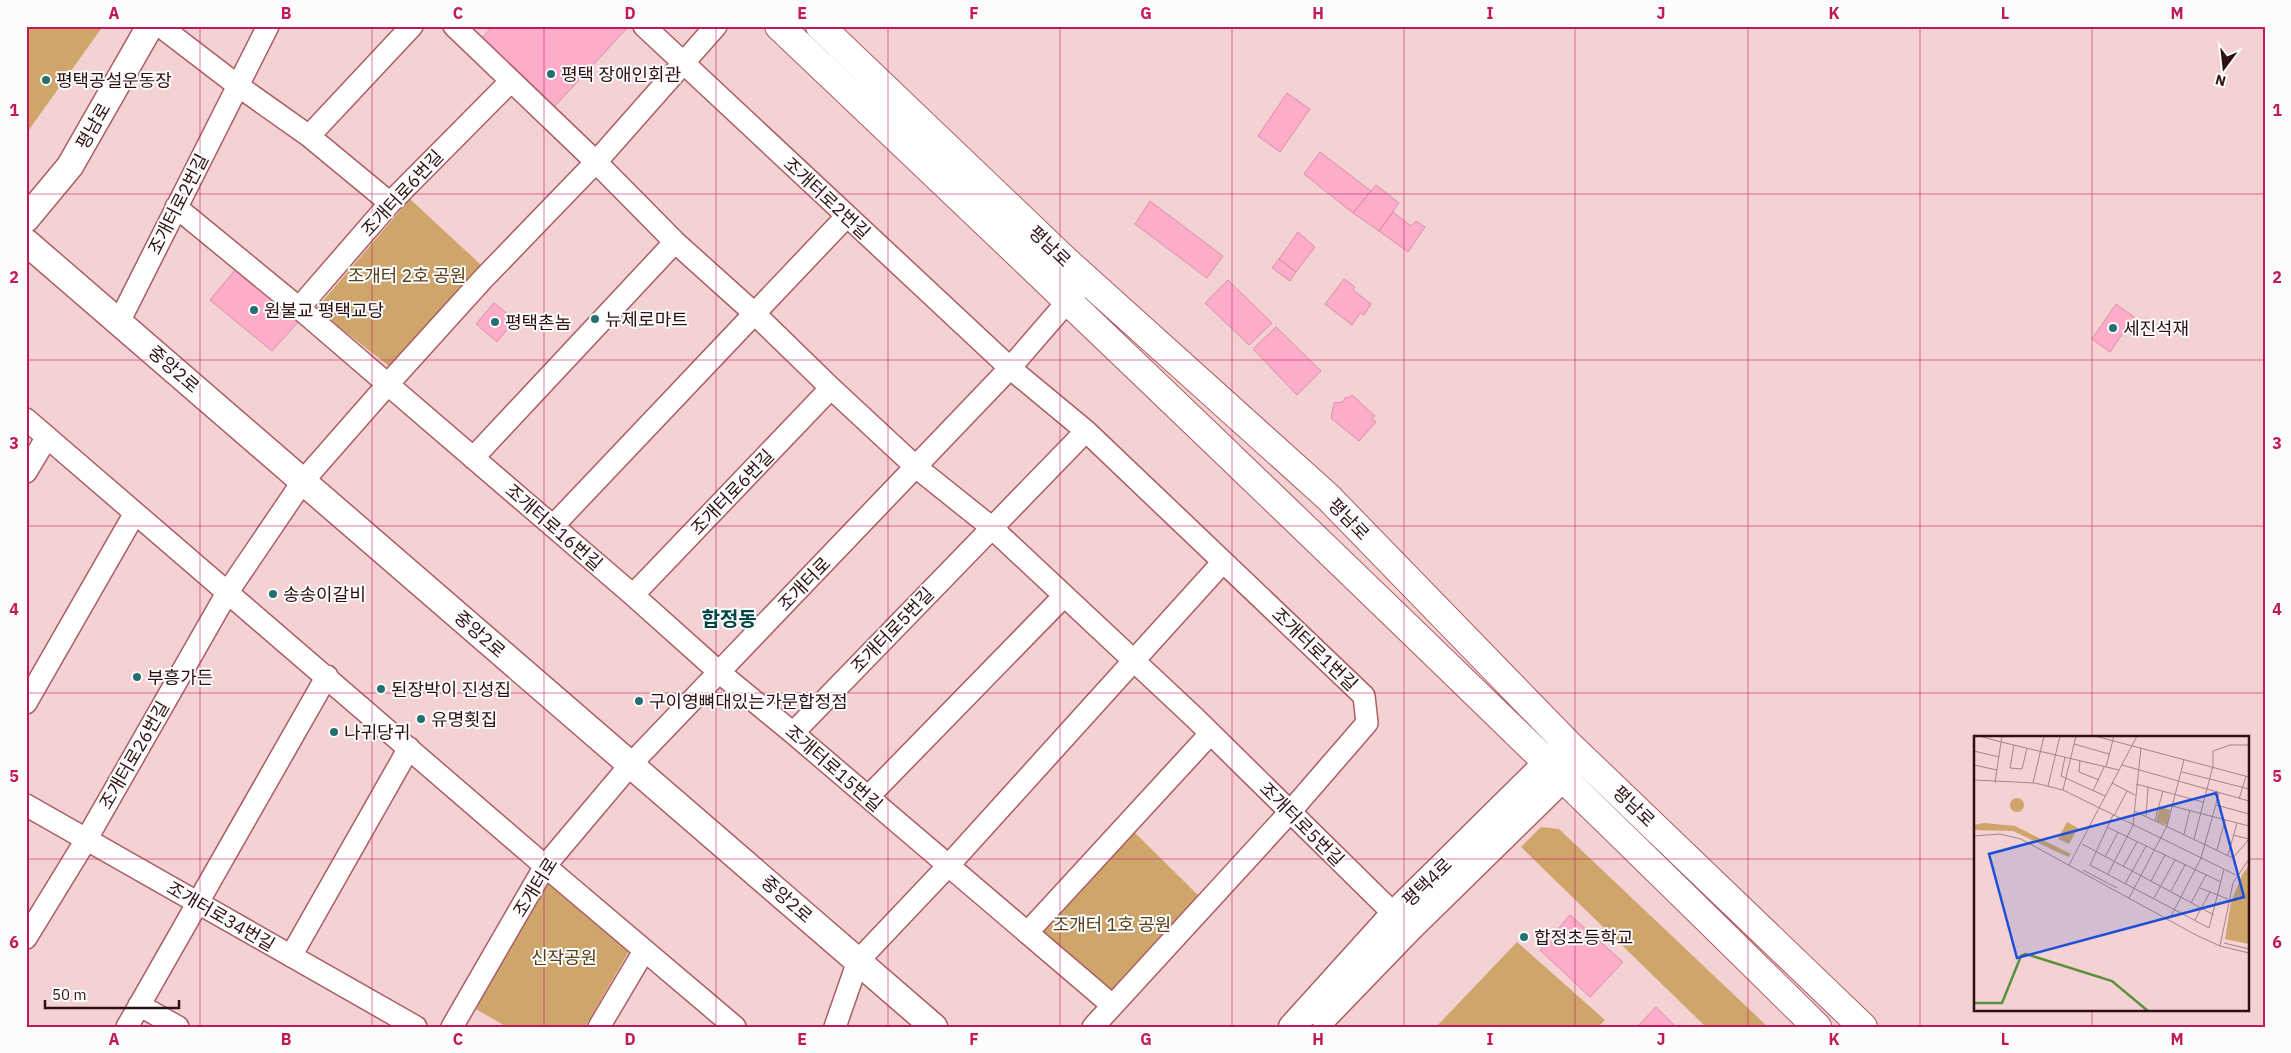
<svg xmlns="http://www.w3.org/2000/svg" width="2291" height="1053" font-family="'IBM Plex Sans','Noto Sans KR',sans-serif">
<rect width="100%" height="100%" fill="#f4d1d2"/>
<path fill="#cea56a" d="M26 26H103L26 134Z
M410 199 481 265 389 366 316 309Z
M1541 827 1559 829 1768 1027H1706L1521 847Z
M1132 830 1201 898 1114 995 1041 929Z
M548 874 636 939 585 1027H507L474 1008Z
M1517 942 1605 1020 1598 1027H1436Z"/>
<path fill="#fdacc9" stroke="#da8eaa" d="M493 26H629L554 107 480 40Z
M1287 93 1310 109 1280 152 1258 136Z
M1320 152 1371 191 1353 213 1304 174Z
M1376 185 1399 203 1379 231 1353 213Z
M1150 201 1223 256 1207 278 1135 224Z
M1393 212 1411 226 1416 221 1425 227 1408 252 1379 231Z
M1298 232 1315 247 1296 272 1279 259Z
M1279 259 1296 272 1290 281 1272 268Z
M235 270 299 321 272 351 210 300Z
M1344 279 1355 287 1353 290 1371 304 1364 315 1360 313 1352 325 1325 304Z
M1228 280 1272 323 1249 345 1205 303Z
M494 303 515 320 497 342 476 324Z
M2116 304 2134 317 2110 352 2092 339Z
M1276 327 1321 371 1297 395 1253 349Z
M1352 395 1375 416 1372 419 1376 422 1359 441 1331 418 1334 403 1343 402 1346 397 1348 398Z
M1570 915 1623 962 1590 997 1540 950Z
M1656 1007 1676 1027H1637Z"/>
<g fill="none" stroke-linecap="round" stroke-linejoin="round">
<g stroke="#aa5e64" stroke-width="24">
<path id="minor" d="M160 26 237 85 309 136 390 203
M454 26 596 162 675 242 754 313 831 388 916 467 991 527 1195 718 1394 914
M644 26 1010 368 1086 431 1364 696 1367 723 1290 812 1093 1027
M309 136 412 26
M176 207 299 308 633 595 719 672 793 733 1112 1005
M299 308 390 203 510 82
M119 322 268 26
M26 419 545 866 735 1027
M473 458 675 242
M26 472 47 437
M553 526 846 217
M633 595 831 388
M26 703 135 513
M793 733 1086 431
M868 797 1064 596
M26 805 416 1027
M1027 933 1210 734
M26 938 86 840 227 593 303 481 388 384 483 279 596 162 716 26
M291 956 409 748
M139 1005 178 1027
M127 1027 327 676
M452 1027 545 866 631 764 1010 368 1086 280
M599 1027 644 951
M835 1027 858 961 948 866 1223 562"/>
</g>
<g stroke="#aa5e64" stroke-width="29">
<path id="tertiary" d="M26 219 70 166 150 26
M26 242 934 1027
M1324 1017 1409 929 1563 778 1578 761
M1292 1027 1394 914 1563 747"/>
</g>
<g stroke="#aa5e64" stroke-width="30">
<path id="secondary" d="M779 26C1128 357 1475 689 1817 1027
M820 26 1066 261 1328 497 1567 743 1863 1027"/>
</g>
<use href="#minor" stroke="#fff" stroke-width="21"/>
<use href="#tertiary" stroke="#fff" stroke-width="26"/>
<use href="#secondary" stroke="#fff" stroke-width="28"/>
</g>
<path fill="none" stroke="#c2185b" stroke-width="1" stroke-opacity="0.55" d="M200 26V1027M372 26V1027M544 26V1027M716 26V1027M888 26V1027M1060 26V1027M1232 26V1027M1404 26V1027M1575 26V1027M1748 26V1027M1920 26V1027M2092 26V737M26 194H2265M26 360H2265M26 526H2265M26 693H2265M26 859H1975M2247 859H2265M2092 1009V1027"/>
<g fill="#246f70" stroke="#fcfcfc" stroke-width="2">
<circle cx="551" cy="74" r="5"/>
<circle cx="46" cy="80" r="5"/>
<circle cx="254" cy="310" r="5"/>
<circle cx="595" cy="319" r="5"/>
<circle cx="495" cy="322" r="5"/>
<circle cx="2113" cy="328" r="5"/>
<circle cx="273" cy="594" r="5"/>
<circle cx="137" cy="677" r="5"/>
<circle cx="381" cy="689" r="5"/>
<circle cx="639" cy="701" r="5"/>
<circle cx="421" cy="719" r="5"/>
<circle cx="334" cy="732" r="5"/>
<circle cx="1524" cy="937" r="5"/>
</g>
<g text-anchor="middle" dominant-baseline="central" stroke-width="4" stroke-linejoin="round" paint-order="stroke">
<g font-size="18" fill="#2e1013" stroke="#fcfcfc" text-anchor="start">
<text x="561" y="74">평택 장애인회관</text>
<text x="56" y="80">평택공설운동장</text>
<text x="264" y="310">원불교 평택교당</text>
<text x="605" y="319">뉴제로마트</text>
<text x="505" y="322">평택촌놈</text>
<text x="2123" y="328">세진석재</text>
<text x="283" y="594">송송이갈비</text>
<text x="147" y="677">부흥가든</text>
<text x="391" y="689">된장박이 진성집</text>
<text x="649" y="701">구이영뼈대있는가문합정점</text>
<text x="431" y="719">유명횟집</text>
<text x="344" y="732">나귀당귀</text>
<text x="1534" y="937">합정초등학교</text>
</g>
<g font-size="18" fill="#2e1013" stroke="#fcfcfc">
<text transform="translate(93 126) rotate(-60)">평남로</text>
<text transform="translate(402 193) rotate(-47)">조개터로6번길</text>
<text transform="translate(827 198) rotate(43)">조개터로2번길</text>
<text transform="translate(178 204) rotate(-63)">조개터로2번길</text>
<text transform="translate(1050 246) rotate(44)">평남로</text>
<text transform="translate(174 369) rotate(41)">중앙2로</text>
<text transform="translate(732 492) rotate(-46)">조개터로6번길</text>
<text transform="translate(1349 519) rotate(46)">평남로</text>
<text transform="translate(554 527) rotate(41)">조개터로16번길</text>
<text transform="translate(804 584) rotate(-46)">조개터로</text>
<text transform="translate(892 630) rotate(-46)">조개터로5번길</text>
<text transform="translate(480 634) rotate(41)">중앙2로</text>
<text transform="translate(1315 649) rotate(44)">조개터로1번길</text>
<text transform="translate(134 755) rotate(-60)">조개터로26번길</text>
<text transform="translate(834 768) rotate(41)">조개터로15번길</text>
<text transform="translate(1634 806) rotate(44)">평남로</text>
<text transform="translate(1302 824) rotate(45)">조개터로5번길</text>
<text transform="translate(1427 882) rotate(-44)">평택4로</text>
<text transform="translate(535 887) rotate(-58)">조개터로</text>
<text transform="translate(787 899) rotate(41)">중앙2로</text>
<text transform="translate(221 916) rotate(30)">조개터로34번길</text>
</g>
<g font-size="18" fill="#563d17" stroke="#fcfcfc">
<text x="407" y="275">조개터 2호 공원</text>
<text x="1112" y="924">조개터 1호 공원</text>
<text x="564" y="957">신작공원</text>
</g>
<g font-size="20" font-weight="bold" fill="#024646" stroke="#fcfcfc">
<text x="729" y="618">합정동</text>
</g>
</g>
<g transform="translate(1974 736)">
<rect width="275" height="275" fill="#f4d1d2"/>
<path d="M36 69a7 7 0 1 1 14 0a7 7 0 1 1-14 0ZM186 71 196 74 193 89 182 85ZM93 86 104 92 95 108 84 103ZM10 87 41 90 97 118 94 121 39 95 0 94V89ZM275 129V208L251 203 257 166 268 139Z" fill="#cea56a"/>
<path fill="none" stroke="#5a903e" stroke-width="2.5" d="M0 267H28L47 220 52 218 138 245 174 275"/>
<path fill="none" stroke="#a58486" stroke-width="1" d="M5 0 27 6 21 47M28 0 27 6 145 34M121 0 275 41M100 8 135 18M40 9 36 32 48 33 53 12M0 15 25 21M91 21 87 40 131 60M106 25 105 36 125 44M0 29 23 34M148 29 275 65M132 31 140 0M208 36 275 53M0 44 61 47 89 54 262 139M59 47 70 0M138 47 161 59M162 48 229 66M74 50 86 0M89 54 102 0M119 55 130 31M265 63 272 40M242 69 275 78M198 70 275 90M160 75 259 122 275 103M139 79 116 129 235 192 250 133M140 80 153 55M172 80 174 51M181 84 189 55M133 91 247 146M210 98 216 74M259 99 275 103M0 100 26 98 47 103 222 199 246 210 275 217M220 103 239 30V15L256 9H275M108 108 240 179M243 114 251 84M254 119 263 87M131 121 144 96M95 129 163 0M149 131 163 106M109 134 143 152M134 138 159 89 167 12M177 145 191 119M151 148 172 110M226 152 254 163M197 155 211 129M155 162 193 90 210 24M180 162 201 124M217 167 232 139M196 182 227 122 245 57M221 184 236 156M250 207 275 213M246 210 259 147 275 123"/>
<path fill="#1d4ed8" fill-opacity="0.15" stroke="#1d4ed8" stroke-width="2.5" d="M242 57 270 161 43 222 15 118Z"/>
<rect width="275" height="275" fill="none" stroke="#2e1013" stroke-width="2.5"/>
</g>
<rect width="2291" height="1053" fill="none" stroke="#fcfcfc" stroke-width="55"/>
<g transform="translate(2224 68) rotate(195)" stroke="#fcfcfc" stroke-width="4" paint-order="stroke">
<path d="M0-4L9 19L0 12L-9 19Z" fill="#2e1013"/>
<text y="-8" font-size="14" font-weight="bold" text-anchor="middle" fill="#2e1013">N</text>
</g>
<path d="M45 1000v8h134v-8" fill="none" stroke="#2e1013" stroke-width="2.5"/>
<text x="52" y="1000" font-size="15" fill="#2e1013" stroke="#fcfcfc" stroke-width="4" paint-order="stroke">50 m</text>
<rect x="28" y="28" width="2236" height="998" fill="none" stroke="#c2185b" stroke-width="2"/>
<g font-size="16" text-anchor="middle" font-weight="bold" fill="#c2185b">
<text x="114" y="19">A</text>
<text x="286" y="19">B</text>
<text x="458" y="19">C</text>
<text x="630" y="19">D</text>
<text x="802" y="19">E</text>
<text x="974" y="19">F</text>
<text x="1146" y="19">G</text>
<text x="1318" y="19">H</text>
<text x="1490" y="19">I</text>
<text x="1661" y="19">J</text>
<text x="1834" y="19">K</text>
<text x="2005" y="19">L</text>
<text x="2177" y="19">M</text>
<text x="14" y="116">1</text>
<text x="2277" y="116">1</text>
<text x="14" y="283">2</text>
<text x="2277" y="283">2</text>
<text x="14" y="449">3</text>
<text x="2277" y="449">3</text>
<text x="14" y="615">4</text>
<text x="2277" y="615">4</text>
<text x="14" y="782">5</text>
<text x="2277" y="782">5</text>
<text x="14" y="948">6</text>
<text x="2277" y="948">6</text>
<text x="114" y="1045">A</text>
<text x="286" y="1045">B</text>
<text x="458" y="1045">C</text>
<text x="630" y="1045">D</text>
<text x="802" y="1045">E</text>
<text x="974" y="1045">F</text>
<text x="1146" y="1045">G</text>
<text x="1318" y="1045">H</text>
<text x="1490" y="1045">I</text>
<text x="1661" y="1045">J</text>
<text x="1834" y="1045">K</text>
<text x="2005" y="1045">L</text>
<text x="2177" y="1045">M</text>
</g>
</svg>
